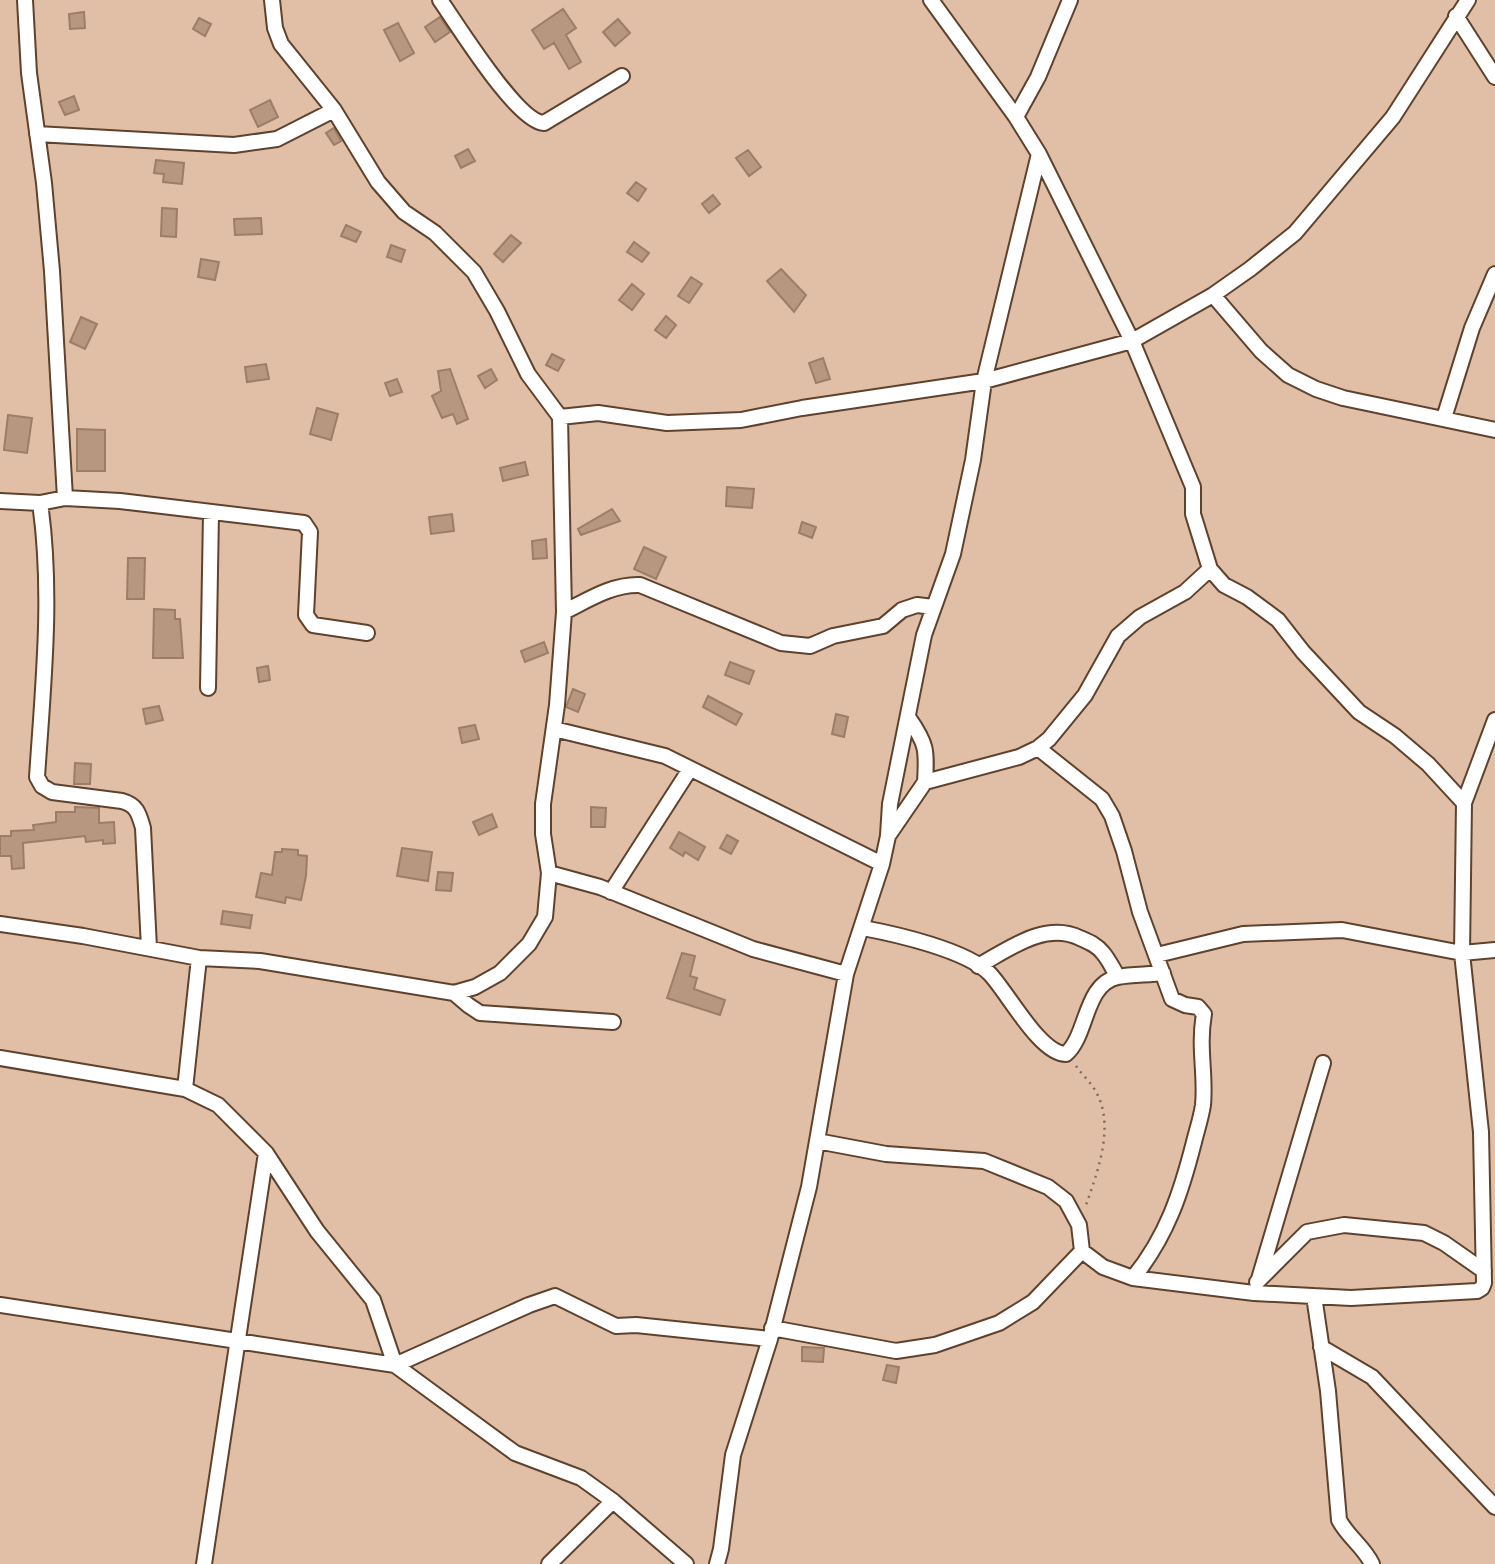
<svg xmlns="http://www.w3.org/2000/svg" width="1495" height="1564" font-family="'Roboto Condensed',sans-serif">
<rect width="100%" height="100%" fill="#e1bfa7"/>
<path fill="#b7977f" stroke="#9d7d66" stroke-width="2" d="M563 9 576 28 566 35 581 62 569 69 554 43 544 49 532 30Z
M84 12 85 28 70 29 69 14Z
M440 17 450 32 435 42 425 27Z
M199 18 211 24 205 36 193 29Z
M618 19 630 33 615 46 603 32Z
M398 23 414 53 400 61 384 30Z
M74 96 79 110 65 115 59 102Z
M270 100 278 117 258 127 250 110Z
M334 128 341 141 334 145 326 133Z
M468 149 475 161 461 168 455 156Z
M748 150 761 167 749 176 736 158Z
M156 160 184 163 182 184 163 182 164 174 154 173Z
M636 182 646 189 638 201 627 193Z
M713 195 720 204 709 213 702 204Z
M162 208 177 209 176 237 161 236Z
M261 218 262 234 235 235 234 219Z
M346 225 361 232 356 242 341 236Z
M511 235 521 243 503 262 494 254Z
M634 242 649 253 642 262 627 252Z
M391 245 405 250 401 262 387 257Z
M201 259 219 262 215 280 198 277Z
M781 269 806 295 794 312 767 281Z
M691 277 702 284 689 303 678 296Z
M632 284 644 294 632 310 619 300Z
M666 316 676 325 666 338 655 330Z
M81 317 97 324 85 349 70 342Z
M552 354 564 360 558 371 546 365Z
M823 358 830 379 816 383 809 363Z
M266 364 269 379 247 382 245 367Z
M450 369 468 419 457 424 453 414 442 418 432 396 441 391 438 371Z
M491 369 497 380 485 388 478 376Z
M397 379 402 392 390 396 385 383Z
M317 408 338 414 331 440 310 434Z
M8 415 32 418 27 453 4 450Z
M77 429 105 430V471H77Z
M525 462 528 475 503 481 500 468Z
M727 487 754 489 752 508 726 506Z
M612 509 620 521 581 535 578 529Z
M452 514 454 531 431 534 429 517Z
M802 522 816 527 812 538 799 533Z
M546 539 547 558 533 559 532 541Z
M644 547 666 557 656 579 634 569Z
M128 558H145L144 599H127Z
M154 609 175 610V619H180L183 658H153Z
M544 642 548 653 525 662 521 651Z
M730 662 754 671 749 684 725 675Z
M268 666 270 680 259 682 257 668Z
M573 689 585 694 578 712 566 707Z
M708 696 742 714 736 725 703 707Z
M159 706 163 720 146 724 143 709Z
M836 714 848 717 844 737 832 734Z
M475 725 479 739 462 743 459 728Z
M75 763 91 764 90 784H74Z
M75 807 99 808V823L114 822 115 843 103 844V840L86 842 85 836 23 843 24 868 12 869 11 856H0V836H11V831L34 830 33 825 56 822V812H75Z
M591 807 606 808 605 827H591Z
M492 814 497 827 479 835 473 822Z
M679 832 705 847 698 860 685 852 683 856 670 848Z
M727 835 738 841 731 854 720 848Z
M402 848 432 852 428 881 397 876Z
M282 849 298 850V855L307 856 306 876 301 900 286 897 285 903 256 897 261 873 272 875 275 852H282Z
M438 872 453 873 451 891 436 890Z
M223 911 252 915 250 928 221 924Z
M682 953 695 956 690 976 697 978 694 989 725 1000 720 1015 667 998Z
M802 1347 824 1348 823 1362 802 1361Z
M887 1365 899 1367 896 1383 883 1380Z"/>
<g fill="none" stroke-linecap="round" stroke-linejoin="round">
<g stroke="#5e422d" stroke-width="18">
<path id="minor" d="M25 0 29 73 44 183 52 271 65 498
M440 0C457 24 517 122 544 123L622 76
M931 0 1016 117 1039 154 1132 341 1193 487V514L1210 569 1224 585 1247 597 1278 620 1303 652 1359 712 1395 736 1428 764 1464 803
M1456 16 1495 77
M1016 117 1038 77 1070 0
M37 134 234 145 277 139 334 110
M1213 295 1261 351 1288 375 1316 389 1343 398 1495 430
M560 417 598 413 667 423 741 420 802 408 984 381 1132 341 1213 295 1250 269 1295 233 1393 117 1468 0
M1444 418 1472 328 1495 274
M0 501 40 503 65 498 120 501 304 523 310 532 306 615 313 625 367 633
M40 503C53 593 43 686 37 777L42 786 52 792 122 801C137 805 139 814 143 828L149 948
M564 612C588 600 612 584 640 585L781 643 810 646 833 636 883 626 902 610 917 605 933 607
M208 688 211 513
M908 717C927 744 927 750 925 782
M554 729 665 756 882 864
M1038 748 1102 799 1112 816 1124 851 1140 912 1172 999 1185 1005 1198 1007 1204 1014C1198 1047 1206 1075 1203 1105 1201 1118 1197 1130 1194 1142 1181 1193 1167 1236 1133 1278
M888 835 890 804 924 635 953 554 973 460 984 381 1039 154
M549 873 600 887 753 949 846 974
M611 892 690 769
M0 924 83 936 199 958 260 961 454 993 475 987 500 973 529 944 545 917 549 873 543 834V804L557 705 564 612 560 417 528 374 497 311 474 272 435 233 404 212 378 182 334 110 281 44 275 28 272 0
M863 928C895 934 967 950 990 974 1008 993 1040 1054 1066 1054 1088 1035 1084 984 1118 977 1132 974 1148 975 1163 973
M1157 955 1243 934 1342 930 1462 953 1495 950
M978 966C1009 949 1045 921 1080 938 1089 942 1097 945 1103 953 1109 960 1113 969 1118 977
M454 993 468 1005 480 1013 613 1022
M0 1058 185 1089 199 958
M817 1141 886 1154 984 1161 1048 1187 1066 1201 1079 1225 1082 1251 1103 1267 1133 1278 1254 1293 1351 1298 1477 1291 1482 1288 1484 1283 1481 1132 1462 953 1464 803 1495 720
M1259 1279 1323 1063
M1257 1282 1307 1232 1344 1225 1424 1233 1444 1243 1484 1271
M1314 1296 1328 1391 1339 1520C1348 1537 1364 1547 1372 1564
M0 1305 395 1365 373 1300 317 1231 266 1153 218 1105 185 1089
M772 1328 896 1351 935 1345 999 1323 1033 1302 1082 1251
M1321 1347 1372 1377 1495 1507
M613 1501 686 1564
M204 1564 266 1153
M549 1564 613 1501 581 1478 515 1453 395 1365 529 1305 555 1296 616 1326 636 1325 770 1339
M717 1564 721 1549 733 1455 770 1339 809 1187 846 974 882 864 888 836 925 782 1019 757 1038 748 1049 739 1085 695 1118 636 1140 617 1185 592 1210 569"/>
</g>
<path stroke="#816a5a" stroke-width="2.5" stroke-dasharray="2 5" stroke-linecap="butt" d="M1076 1066C1081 1073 1088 1080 1093 1087 1117 1122 1098 1170 1086 1205"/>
<use href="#minor" stroke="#fff" stroke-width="14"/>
</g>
</svg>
